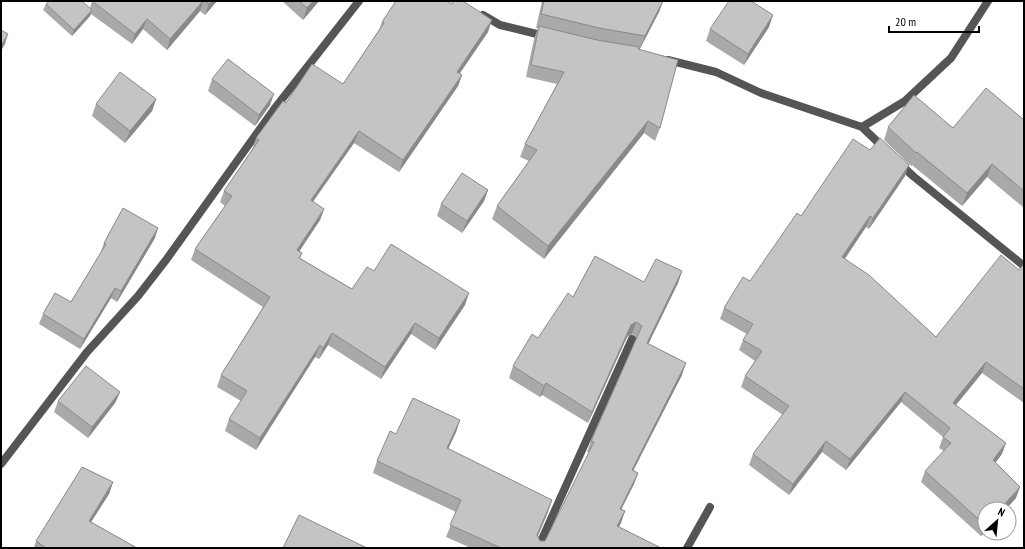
<svg xmlns="http://www.w3.org/2000/svg" width="1025" height="549" font-family="'PT Sans Narrow',sans-serif">
<rect width="100%" height="100%" fill="#fff"/>
<g fill="none" stroke-linecap="round" stroke-linejoin="round">
<path stroke="#555" stroke-width="8" d="M483 15 500 25 545 36
M668 60 716 72 761 93 862 127 905 101 951 58 988 1
M862 127 885 149
M899 163 913 176 1024 266
M1 464 87 352 138 296 166 260 275 108 359 1
M538 548 632 339
M687 548 710 507"/>
</g>
<path fill="#a9a9a9" d="M92 1H217L205 15 200 11 167 50 143 29 132 44 91 14 90 16 72 36 43 10 46 4 90 8Z
M282 1H319L303 20Z
M542 1H663L659 12 640 49 660 128 655 141 644 133 544 259 492 219 497 206 529 161 520 157 525 144 557 84 526 77 534 39 538 28H536Z
M382 22 488 32 460 73 462 75 458 86 399 172 354 143 313 202 324 209 320 220 299 251 302 253 300 258 352 289 374 271 465 305 435 350 411 334 381 379 328 345 319 359 315 357 256 450 225 431 229 419 241 401 217 387 221 375 263 307 191 260 195 249 225 206 220 202 224 191 252 150 256 138 286 103 343 84 379 30Z
M769 27 744 65 706 41 710 29Z
M212 79 270 105 255 126 208 91Z
M156 99 152 111 125 143 92 116 96 104Z
M1024 120V208L987 177 962 206 912 165 911 166 884 140 888 127 953 128Z
M905 176 869 229 866 227 845 259 936 337 1019 270 1024 264V403L982 373 956 405 1002 454 995 463 1016 498 1006 509H985V532L981 536 921 482 925 471 944 451 939 448 943 437 901 402 846 470 822 452 789 495 749 465 753 454 783 415 741 387 745 376 755 361 739 350 743 340 747 334 720 319 724 308 750 281 801 216Z
M488 190 484 201 462 233 437 216 441 204Z
M155 238 117 302 111 298 80 349 39 324 43 314 71 302 100 254 104 243Z
M682 271 678 283 648 344 682 375 633 470 638 473 634 484 621 509 625 511 619 527 661 548H471L446 537 456 512 373 473 377 461 396 434 460 420 456 432 448 449 548 512 538 536 540 541H545L589 453 587 452 591 441 637 338 632 334 627 337 588 423 542 395 540 397 509 378 513 366 538 338 573 297 644 282Z
M120 392 115 403 88 438 54 412 58 401Z
M113 482 109 494 91 522 137 548H34L36 541Z"/>
<path fill="#898989" d="M203 1 200 11 167 50 170 39Z
M212 1H217L205 15 209 4Z
M313 1H319L303 20 307 8Z
M663 1 659 12 639 50 645 36Z
M92 10 90 16 72 36 74 30Z
M773 15 769 27 744 65 748 54Z
M147 19 143 29 132 44 135 34Z
M492 20 488 32 453 83 457 72Z
M8 34 5 44 1 51V46Z
M462 75 458 86 399 172 403 160Z
M274 94 270 105 255 126 259 115Z
M156 99 152 111 125 143 130 131Z
M648 121 644 133 544 259 548 246Z
M359 131 354 143 306 211 311 200Z
M992 164 987 177 962 206 967 193Z
M909 165 905 176 869 229 873 218Z
M488 190 484 201 462 233 467 221Z
M324 209 320 220 293 261 297 250Z
M870 216 866 227 838 268 842 257Z
M158 228 155 238 117 302 121 291Z
M682 271 678 283 643 355 647 343Z
M115 288 111 298 80 349 84 339Z
M469 293 465 305 435 350 439 338Z
M636 322 632 334 627 337 588 423 592 412 631 325Z
M415 323 411 334 381 379 385 367Z
M332 333 328 345 319 359 323 348Z
M320 345 315 357 256 450 260 438Z
M986 362 982 373 951 411 955 400Z
M686 363 682 375 628 481 632 470Z
M546 383 542 395 540 397 544 386Z
M120 392 115 403 88 438 92 427Z
M905 392 901 402 846 470 850 459Z
M460 420 456 432 443 460 447 448Z
M826 441 822 452 789 495 793 484Z
M1006 443 1002 454 989 471 993 460Z
M638 473 634 484 616 520 620 509Z
M113 482 109 494 84 533 89 521Z
M1020 487 1016 498 1006 509H1000Z
M552 500 548 512 533 546 537 535Z
M625 511 621 523 613 538 617 526Z
M985 525V532L981 536Z"/>
<path fill="#c4c4c4" stroke="#898989" d="M49 1H82L92 10 74 30 46 4Z
M92 1H203L170 39 147 19 135 34Z
M205 1H212L209 4Z
M299 1H313L307 8Z
M396 1H447L452 4 454 1H463L492 20 457 72 462 75 403 160 359 131 311 200 324 209 297 250 302 253 299 258 352 289 367 267 374 271 391 244 469 293 439 338 415 323 385 367 332 333 323 348 320 345 260 438 229 419 247 391 221 375 270 297 195 249 232 196 224 191 259 140 256 138 283 101 286 103 312 64 343 84 384 23 382 22Z
M544 1H663L645 36 599 28 541 14Z
M729 1H751L773 15 748 54 710 29Z
M539 26 597 40 639 47 638 49 678 60 660 128 648 121 548 246 497 206 537 150 525 144 564 72 531 65Z
M1 30 8 34 1 46Z
M228 59 274 94 259 115 212 79Z
M120 72 156 99 130 131 96 104Z
M986 88 1024 120V191L992 164 967 193 917 152 916 153 888 127 914 95 953 128Z
M880 138 909 165 873 218 870 216 842 257 869 275 936 337 1001 255 1019 270 1024 264V389L986 362 955 400 953 403 1006 443 993 460 1020 487 1000 509H985V525L925 471 951 443 943 437 950 428 905 392 850 459 826 441 793 484 753 454 789 406 745 376 762 351 743 340 753 324 724 308 743 277 750 281 797 213 801 216 853 139 870 150Z
M462 173 488 190 467 221 441 204Z
M123 208 158 228 121 291 115 288 84 339 43 314 55 293 71 302 106 244 104 243Z
M595 256 644 282 656 259 682 271 647 343 686 363 632 470 638 473 620 509 625 511 617 526 661 548H501L450 525 461 500 377 461 390 431 396 434 413 398 460 420 447 448 552 500 537 535 540 541H545L594 442 591 441 642 326 636 322 631 325 592 412 546 383 544 386 513 366 532 334 538 338 568 293 573 297Z
M86 366 120 392 92 427 58 401Z
M82 467 113 482 89 521 137 548H46L36 541Z
M299 515 367 548H283Z"/>
<rect width="1025" height="549" fill="none" stroke="#000000" stroke-width="4"/>
<g transform="translate(997 521) rotate(27)"><circle r="19" fill="#ffffff" stroke="#999999"/>
<path d="M0-3L7 15L0 10L-7 15Z" fill="#000000"/>
<text y="-6" font-size="11" font-weight="bold" text-anchor="middle" fill="#000000">N</text>
</g>
<path d="M889 26v6h90v-6" fill="none" stroke="#000000" stroke-width="2"/>
<text x="895" y="26" font-size="12" fill="#000000" stroke="#ffffff" stroke-width="3" paint-order="stroke">20 m</text>
</svg>
